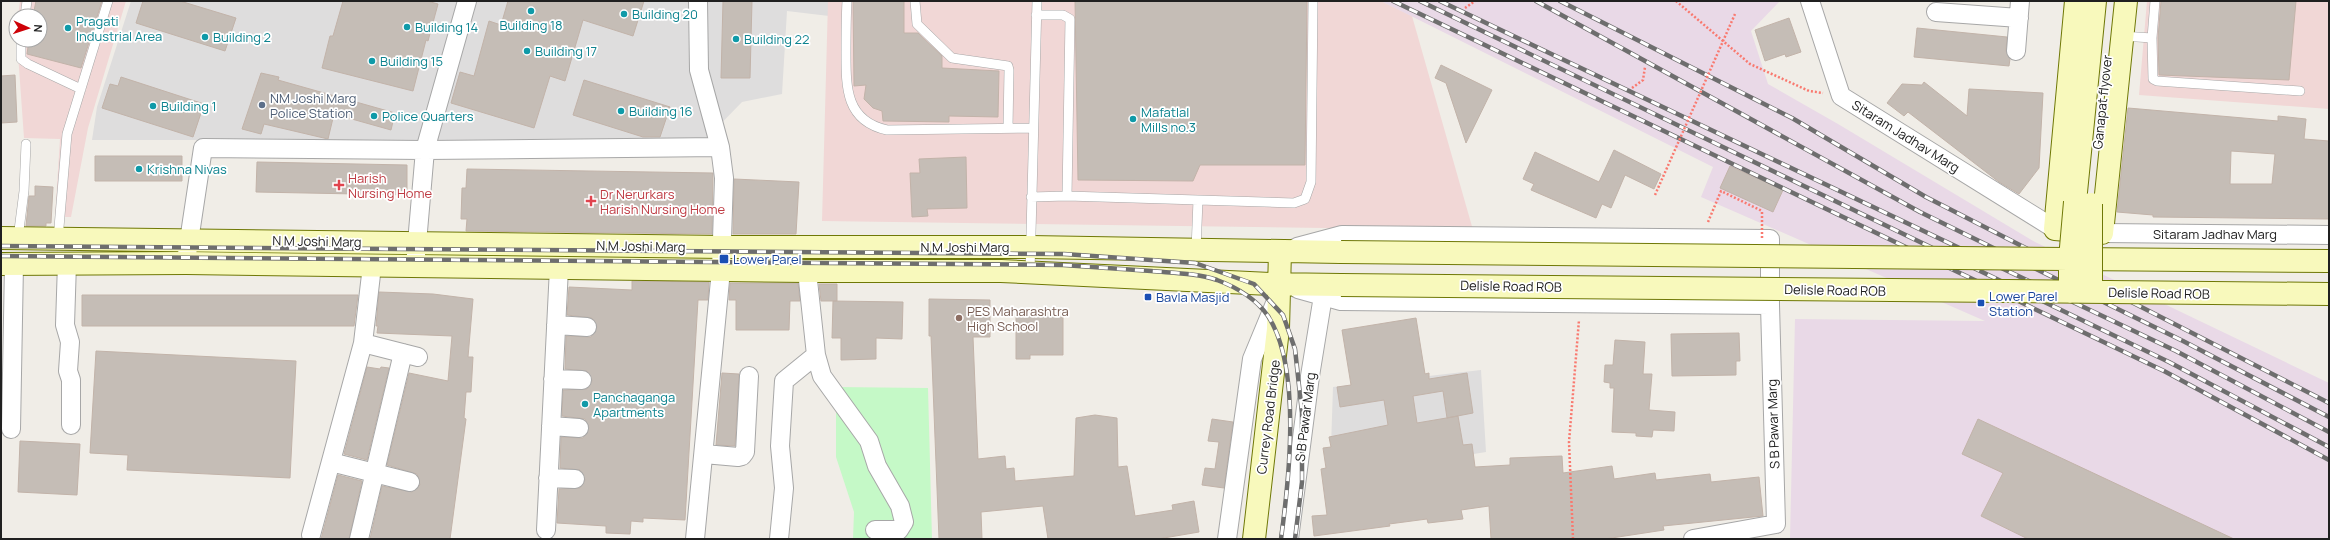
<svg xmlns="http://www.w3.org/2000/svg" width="2330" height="540" font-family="Manrope,sans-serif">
<rect width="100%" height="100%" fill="#f0ede7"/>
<path fill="#dedddd" d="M131 1H828L829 16 787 11 782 94 742 102 705 140H92L97 107Z
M1481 370 1486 452 1330 477 1333 387Z"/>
<path fill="#f1d7d6" d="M20 1H126L88 128 71 217H55L60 139 24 138 17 40H40V16H18Z
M828 1H1381L1412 16 1473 230 822 221Z
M2147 1H2329V109L2139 95Z"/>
<path fill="#e9d9e7" d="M1381 1H1780L1751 31 1768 84 1838 124 2035 242 2329 383V539H1790L1795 319 1985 321 1701 197 1713 167Z"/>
<path fill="#c5f9c7" d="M836 387 928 388 932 539H853L854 512 836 457Z"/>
<path fill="#c5bdb6" stroke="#c2b3a9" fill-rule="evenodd" d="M36 1H102L81 68 27 54 29 40H40V16H33Z
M143 1H180L236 18 225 51 136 23Z
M343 1H427L438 4 428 41 426 40 413 91 322 68 330 36H333Z
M508 1H644L633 36 583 20 565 81 550 76 534 128 451 103 460 72 474 76 489 21 501 25Z
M723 1H752L750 78H721Z
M853 1H904V33H918L942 56V68L999 71 998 117 949 116V122L883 121 882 111 873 108 864 99 866 85 854 86Z
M1075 1H1307L1305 165H1200L1193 181 1078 180Z
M2161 1H2296L2289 80 2159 75 2158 38Z
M1789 18 1801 52 1786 57 1785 54 1765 61 1755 30Z
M1917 28 2007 37 2006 51 2010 59 2009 66 1914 57Z
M1441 65 1492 90 1466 143 1446 83 1435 78Z
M261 73 279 77 278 80 395 113 391 130 334 114 328 139 264 124 261 134 242 129Z
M15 75 17 122 1 123V76Z
M121 77 204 104 193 137 102 108 110 84 118 86Z
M584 80 670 107 660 137H643L573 115Z
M1924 82 1967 116 1969 89 2043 93 2039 168 2019 194 1999 182 1908 112 1904 116 1887 103 1902 84 1922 85Z
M2128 108 2278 121V116L2306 119 2304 139 2329 141V219L2153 217V215L2117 212ZM2231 151 2275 154 2272 184H2230Z
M1614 150 1661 174 1654 189 1625 175 1611 208 1602 204 1596 218 1531 190 1534 184 1523 179 1535 152 1599 182Z
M95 156H182V181H95Z
M966 157 967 208 927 209 928 216 912 217 910 173H920L919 159Z
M257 162 407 165V195L256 192Z
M1730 166 1783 190 1773 212 1720 188Z
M467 169 713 173 712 234 466 231 467 219H461L462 188H466Z
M734 179 799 182 796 234H733Z
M35 186 53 187 51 223H46V226H26L29 196H35Z
M632 281 709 282 708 300H698L685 520 643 518V522L631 521 630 534 606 533V526L557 523 559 489 580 488 585 480 580 470 560 468 561 437 583 438 589 428 585 419 562 416 563 390 587 389 592 381 587 371 565 369 566 336 591 337 597 327 592 318 567 315 569 287 632 290Z
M730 283H798L800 301H790L789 330H736V300H729Z
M819 284H837V301H821Z
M379 292 433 294 473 299 468 357H473L471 392H466L464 418 466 419 450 539H370L382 486 412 492 420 485 417 474 387 465 409 373 448 381 452 336 377 333 378 326H376Z
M82 295H358L354 326H82Z
M929 299 990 300V337H973L978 459 1005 456 1006 469 1014 468 1015 481 1074 476 1076 418 1095 415 1117 418 1118 467 1127 466 1135 516 1173 510 1172 505 1194 501 1199 532 1158 539H1048L1043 506 981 512 982 539H939L931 336H929Z
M833 301 903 302 902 339 876 338V359L841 360V338H832Z
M1063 312V355H1030V359H1016V313Z
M1416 318 1425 374 1429 373V379L1467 373 1473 413 1447 418 1443 391 1413 396 1417 423 1458 416 1463 445 1472 444 1475 467 1510 465V458L1562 456 1563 473 1612 466 1614 479 1655 473 1656 480 1710 474 1711 482 1759 477 1763 516 1663 526 1664 530 1605 539H1491L1489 506 1461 510 1463 519 1428 523 1427 519 1389 524 1390 526 1314 536 1312 516 1327 515 1321 469 1326 468 1323 448 1331 447 1329 437 1388 425 1384 400 1340 407 1337 387 1351 385 1342 330Z
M1739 333 1740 361H1736V375L1672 376 1671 334Z
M1615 340 1645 342 1643 374H1652L1649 410 1675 412 1674 431 1653 430 1652 437 1636 436V433L1612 432 1614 388H1610V383L1604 382 1605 365H1613Z
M96 351 296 361 290 478 127 470 128 455 90 453Z
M367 367 380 369 381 367 389 368 367 460 344 454Z
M722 373 739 374 735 446 716 445Z
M1212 419 1233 422 1224 488 1202 485 1205 468 1215 469 1219 442 1208 441Z
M1978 419 2234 539H2028L1981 516 2003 473 1962 454Z
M20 441 80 444 77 495 18 492Z
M338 475 362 481 349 539H321Z"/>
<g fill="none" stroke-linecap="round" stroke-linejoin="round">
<g stroke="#a7a7a7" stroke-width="10">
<path id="lane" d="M847 1C846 19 846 36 846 54 846 88 846 121 887 130L1033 128
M915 1 917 24 952 58 1008 66 1009 70 1008 128
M2155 1 2152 38 2153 79 2157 81 2300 91
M1036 15H1063L1070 19 1067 196
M25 16 27 1
M2122 36 2152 38
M21 40V59L28 64 81 89
M1031 197 1067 196 1294 203 1305 199 1311 182 1313 1
M18 238 24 191 26 144
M58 239 67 134 108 1
M1196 250 1198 200
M1030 272 1037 1"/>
</g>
<g stroke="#a7a7a7" stroke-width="20">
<path id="street" d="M1810 1 1841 96 2055 229
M1936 12 2019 18
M2016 51 2020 1
M2102 233 2329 235
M1297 247 1342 235 1770 239V305L1776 524 1693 539
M187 254 203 148 425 150 720 147
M67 263 65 325 70 342 68 371 71 380V425
M415 266 425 150 467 1
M807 271 816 355 822 376 869 441 877 466 900 506 904 522 899 530H875
M1298 289 1341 301 1770 305
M556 325 587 327
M363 343 418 357
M553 379 582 380
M551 426 579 428
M11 429 14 264
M704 454 738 457 742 456 745 452 749 376
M331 462 410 482
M548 478 575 479
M546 530 559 268
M311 535 363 343 372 266
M359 539 403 353
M695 539 721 270 724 178 720 147 699 70 698 1
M779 539 784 488 780 446 784 381 816 355
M1227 539 1252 359 1276 301
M1289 539 1310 376 1323 296"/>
</g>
<g stroke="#6f7806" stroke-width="24">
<path id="secondary" d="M2076 1 2055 229 2102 233 2126 1
M2075 202 2095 1
M1 238 723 247H1030L1341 252
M2073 259 2329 261
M1 264 186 263 807 271H1001L1270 284 1341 285
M1254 539 1278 329 1280 251"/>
</g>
<path stroke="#f9796f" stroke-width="2.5" stroke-dasharray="2 2" stroke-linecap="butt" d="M1676 1 1750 64 1809 91 1823 93
M1465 8 1475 1
M1632 88 1643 80 1645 67
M1708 222 1721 191 1762 211
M1573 539 1569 442 1579 320"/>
<use href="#lane" stroke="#fff" stroke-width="9"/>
<use href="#street" stroke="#fff" stroke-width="18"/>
<use href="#secondary" stroke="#f8f9bc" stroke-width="22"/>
<g stroke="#6e6e6e" stroke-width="4.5">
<path id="rail" d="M1393 1 2164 371 2329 460
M1420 1 2169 362 2329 447
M1440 1 2176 351 2329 432
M1536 1 1920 212 2183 341 2329 417
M1560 1 1792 118 1926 197 2329 403
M1 246 1064 254 1195 263 1254 284 1283 315 1295 349 1302 413V482L1295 539
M1 256 1063 265C1092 267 1122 269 1151 271 1173 273 1196 273 1217 280 1236 287 1256 299 1268 316 1302 368 1289 480 1281 539"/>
</g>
<use href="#rail" stroke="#fff" stroke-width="3" stroke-dasharray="9" stroke-linecap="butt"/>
<g stroke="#6f7806" stroke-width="24" stroke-linecap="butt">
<path id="secondary-bridge" d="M1341 252 2070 259
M1341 285 2329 294
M2070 292V259L2075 202
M2091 292V204"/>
</g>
<path stroke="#f9796f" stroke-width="2.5" stroke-dasharray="2 2" stroke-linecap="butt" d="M1655 195 1735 14
M1762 238V211"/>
<use href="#secondary-bridge" stroke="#f8f9bc" stroke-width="22"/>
</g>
<g fill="#0f9aa8" stroke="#fff" stroke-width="1.5">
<circle cx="531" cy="11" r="4"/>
<circle cx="624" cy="14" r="4"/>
<circle cx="407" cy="27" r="4"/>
<circle cx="68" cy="28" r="4"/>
<circle cx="205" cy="37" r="4"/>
<circle cx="736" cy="39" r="4"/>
<circle cx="527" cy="51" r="4"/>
<circle cx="372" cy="61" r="4"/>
<circle cx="153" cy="106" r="4"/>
<circle cx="621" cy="111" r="4"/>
<circle cx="374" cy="116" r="4"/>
<circle cx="1133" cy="119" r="4"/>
<circle cx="139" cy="169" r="4"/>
<circle cx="585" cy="404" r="4"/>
</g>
<circle fill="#5c6f8a" stroke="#fff" stroke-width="1.5" cx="262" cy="105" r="4"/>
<g fill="#e0444e" stroke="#fff" stroke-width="1.5">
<path d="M337 179h4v4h4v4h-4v4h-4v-4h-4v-4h4z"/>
<path d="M589 195h4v4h4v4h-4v4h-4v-4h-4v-4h4z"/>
</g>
<g fill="#1a4fb4" stroke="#fff" stroke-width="1.5">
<rect x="719" y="254" width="10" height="10" rx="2"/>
<rect x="1144" y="293" width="8" height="8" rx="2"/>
<rect x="1977" y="299" width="8" height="8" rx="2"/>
</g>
<circle fill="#8d6e63" stroke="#fff" stroke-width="1.5" cx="959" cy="318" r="4"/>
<g text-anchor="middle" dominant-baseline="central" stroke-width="3.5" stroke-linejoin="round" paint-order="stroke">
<g font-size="13" fill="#0d838f" stroke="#fff" text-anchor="start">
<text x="632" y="14">Building 20</text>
<text x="76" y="21">Pragati<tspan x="76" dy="15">Industrial Area</tspan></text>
<text x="531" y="25" text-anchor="middle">Building 18</text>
<text x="415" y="27">Building 14</text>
<text x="213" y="37">Building 2</text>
<text x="744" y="39">Building 22</text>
<text x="535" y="51">Building 17</text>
<text x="380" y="61">Building 15</text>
<text x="161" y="106">Building 1</text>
<text x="629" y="111">Building 16</text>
<text x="1141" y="112">Mafatlal<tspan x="1141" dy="15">Mills no.3</tspan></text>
<text x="382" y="116">Police Quarters</text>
<text x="147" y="169">Krishna Nivas</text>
<text x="593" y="397">Panchaganga<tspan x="593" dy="15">Apartments</tspan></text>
</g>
<g font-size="13" fill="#4e5e75" stroke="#fff" text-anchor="start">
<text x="270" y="98">NM Joshi Marg<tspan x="270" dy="15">Police Station</tspan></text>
</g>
<g font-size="13" fill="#202020" stroke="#fff">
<text transform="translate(2102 102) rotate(-84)">Ganapat flyover</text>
<text transform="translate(1906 136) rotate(32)">Sitaram Jadhav Marg</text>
<text x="2215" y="234">Sitaram Jadhav Marg</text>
<text transform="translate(317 241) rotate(1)">N M Joshi Marg</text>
<text transform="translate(641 246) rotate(1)">N M Joshi Marg</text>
<text x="965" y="247">N M Joshi Marg</text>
<text transform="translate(1511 286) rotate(1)">Delisle Road ROB</text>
<text transform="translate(1835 290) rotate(1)">Delisle Road ROB</text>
<text transform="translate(2159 293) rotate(1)">Delisle Road ROB</text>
<text transform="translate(1268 417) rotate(-83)">Currey Road Bridge</text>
<text transform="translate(1305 417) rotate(-83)">S B Pawar Marg</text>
<text transform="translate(1773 424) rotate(-92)">S B Pawar Marg</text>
</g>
<g font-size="13" fill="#be3a42" stroke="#fff" text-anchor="start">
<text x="348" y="178">Harish<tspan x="348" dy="15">Nursing Home</tspan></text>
<text x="600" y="194">Dr Nerurkars<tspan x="600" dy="15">Harish Nursing Home</tspan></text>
</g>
<g font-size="13" fill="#164399" stroke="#fff" text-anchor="start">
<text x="733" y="259">Lower Parel</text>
<text x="1989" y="296">Lower Parel<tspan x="1989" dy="15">Station</tspan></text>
<text x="1156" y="297">Bavla Masjid</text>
</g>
<g font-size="13" fill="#785e54" stroke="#fff" text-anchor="start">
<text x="967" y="311">PES Maharashtra<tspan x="967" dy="15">High School</tspan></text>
</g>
</g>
<rect width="2330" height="540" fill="none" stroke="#202020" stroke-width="4"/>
<g transform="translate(28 28) rotate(93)"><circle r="19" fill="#ffffff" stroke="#a6a6a6"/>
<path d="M0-3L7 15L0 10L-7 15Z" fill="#ce0208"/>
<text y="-6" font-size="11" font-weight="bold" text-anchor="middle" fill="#202020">N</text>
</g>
</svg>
